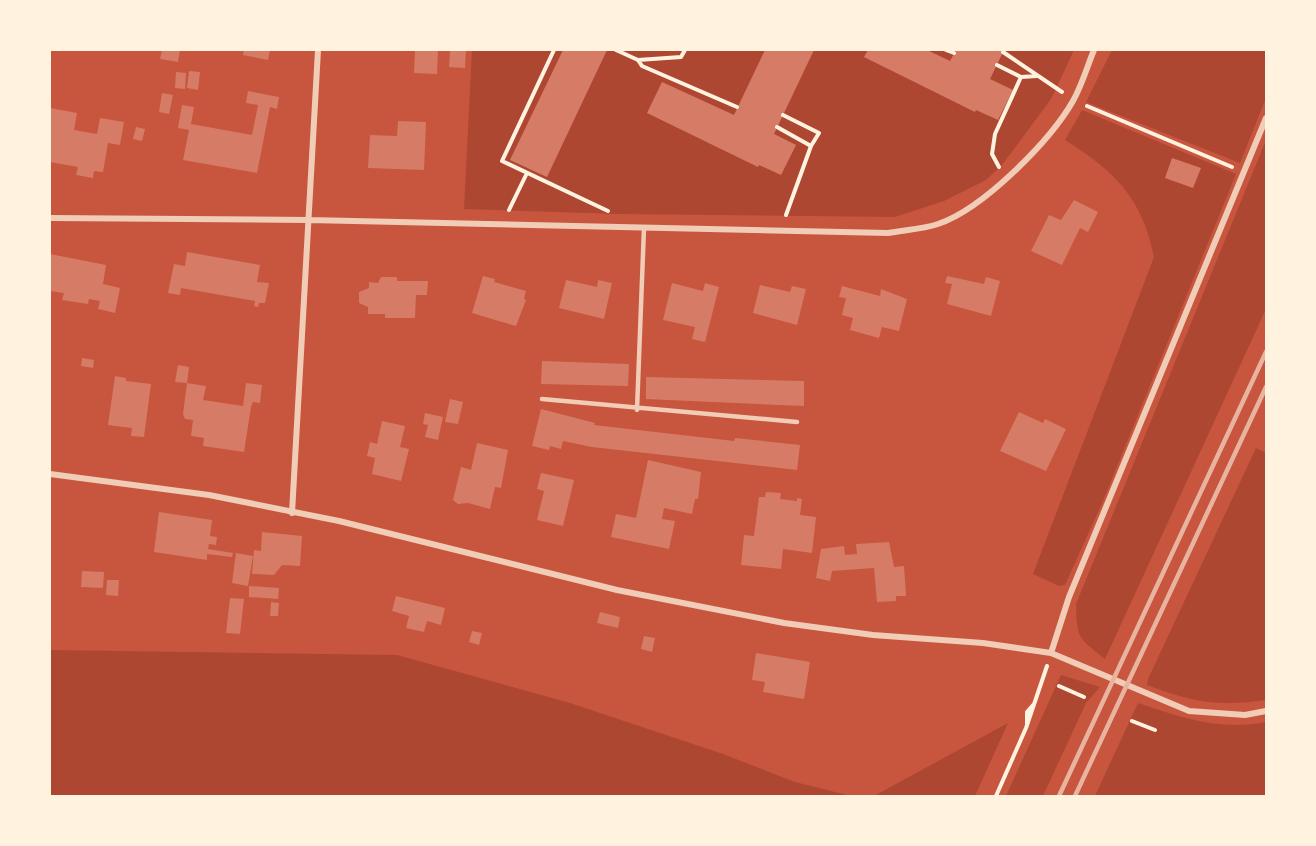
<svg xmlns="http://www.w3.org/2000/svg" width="1316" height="846" font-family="'Asap Condensed',sans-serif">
<rect width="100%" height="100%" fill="#c8553d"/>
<path fill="#ae4732" d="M472 50H1074L1051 99 1002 165 986 180 944 201 895 217 620 214 464 209Z
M1112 50H1266V98L1240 163 1086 102Z
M1082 110 1236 174 1103 501 1065 585 1059 586 1033 574 1154 257C1142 197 1114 171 1065 140Z
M1266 140V309L1105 659C1078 637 1077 640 1076 604Z
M1256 448 1266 453V700C1219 707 1191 702 1147 685L1148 679Z
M50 650 397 655 570 703 723 754 795 782 851 796H50Z
M1061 675 1100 687 1086 703 1043 796H1006Z
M1138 703C1182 718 1220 731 1266 722V796H1095Z
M1008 723 975 796H874Z"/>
<path fill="#d67c66" d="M162 50H180L178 62 160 59Z
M244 50H270L268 60 243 55Z
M415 50H438L437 74 414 73Z
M450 50H466L465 68 449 67Z
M563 50H607L547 177 510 160Z
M765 50H814L774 134 796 145 781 175 759 165 758 167 647 113 662 82 734 115Z
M868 50H927L950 61 956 50H1004L990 79 1013 90 998 120 976 110 975 112 864 57Z
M189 71 200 72 198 90 187 88Z
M176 72 186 73 185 89 175 88Z
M248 91 279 97 277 109 270 107 257 173 183 160 189 130 178 128 182 105 194 107 191 124 252 135 258 105 246 103Z
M162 93 173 95 169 114 159 112Z
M50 108 77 113 74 130 97 134 100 118 124 122 120 145 108 143 103 172 94 171 93 178 76 175 78 167 50 162Z
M398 121 426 122 424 170 368 168 370 135 397 136Z
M136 127 145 129 142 141 133 139Z
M1172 158 1201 168 1193 188 1165 178Z
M1074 200 1098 212 1088 232 1080 228 1062 265 1031 251 1049 215 1061 220Z
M187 252 260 265 257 282 269 283 265 303H259L258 307 254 306 255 301 181 288 180 295 168 293 174 264 185 266Z
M50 254 106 265 103 284 120 288 115 313 98 309 100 301 89 299 88 304 62 300 64 293 50 291Z
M483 276 495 279 494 282 526 291 524 299 526 300 516 326 472 313Z
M947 276 984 284 986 277 1000 281 991 316 947 304 952 284 945 283Z
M381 277H397V281H428L427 295H416L415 318H385V314H368V307L359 303V292L369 288V282L378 283Z
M566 280 597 287 598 280 612 283 604 319 559 308Z
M672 283 703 291 705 283 719 287 705 342 692 339 695 327 663 320Z
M760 285 790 292 792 286 806 289 797 325 753 313Z
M842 286 880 296 881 289 907 299 899 331 882 327 879 338 850 330 853 318 842 315 846 298 839 297Z
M82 358 94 360 93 368 81 366Z
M542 361 629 364 628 386 541 384Z
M178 365 189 367 187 383 175 382Z
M115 376 126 378V381L151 384 144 437 131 436 132 428 108 425Z
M646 377 804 381V406L646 399Z
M187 383 206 386 203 400 243 406 246 383 262 385 260 403 253 402 251 407 244 452 203 446 204 438 191 436 193 420 185 419 183 414Z
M450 399 463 402 458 424 445 422Z
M541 409 595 423 594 425 734 441 735 438 800 445 797 470 592 447 563 441 561 449 550 446 549 450 532 446Z
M1019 412 1043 423 1045 419 1066 429 1046 471 1000 451Z
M425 413 443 417 438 440 425 437 428 425 423 424Z
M382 421 405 426 400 447 409 449 401 481 372 474 375 458 367 456 370 442 377 444Z
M477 443 508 450 501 488 495 487 490 509 468 503 458 504 453 500 461 467 471 470Z
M648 460 701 472 698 499H695L692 514 664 508 662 519 675 521 669 549 611 537 616 514 636 518Z
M541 473 574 480 563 526 537 520 544 491 537 489Z
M766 492 781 493 780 499 797 501V498L802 499 800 515 816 517 812 553 783 549 781 569 741 565 744 535 754 536 759 497H765Z
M159 512 212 520 210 536 217 537 216 545 209 544 208 549 233 553 232 557 207 554V560L154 552Z
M262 532 302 536 300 566 282 565 274 575 252 574 254 550 261 551Z
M889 542 894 567 904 566 906 596H896V601L877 602 874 568 832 571 830 581 816 578 821 549 844 546 845 555 857 554 856 544Z
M236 553 253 556 248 586 232 583Z
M82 571 104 572 103 588 81 587Z
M107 580H119L118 596 106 595Z
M249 586 279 588 278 599 249 597Z
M396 596 445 608 441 625 427 621 424 632 406 628 409 616 392 611Z
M230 598 244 599 240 634 226 633Z
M271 602 279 603 278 616H270Z
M600 612 620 617 618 628 597 623Z
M472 631 482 633 479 645 469 642Z
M644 636 655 638 652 652 641 649Z
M756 653 810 662 804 699 763 692 765 682 752 680Z"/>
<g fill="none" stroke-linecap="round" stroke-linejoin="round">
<path stroke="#fff3e0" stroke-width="4" d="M554 50 502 161 608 211
M616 50 638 60 642 66 737 107
M946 50 954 53
M1003 52 1062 92
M638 60 681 57 685 50
M997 65 1021 77 1037 76
M1087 106 1232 167
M783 115 819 133 811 146 786 215
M777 127 811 146
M999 167 992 154 995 134 1021 77
M509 210 527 173
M1059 686 1084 697
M1132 721 1155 730
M1027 724V712L1034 704
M996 796 1026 728 1047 666"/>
<path stroke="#f1ccb7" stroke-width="4.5" d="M542 399 797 422
M637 410 644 228"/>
<path stroke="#f1ccb7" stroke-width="6" d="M50 218 309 220 888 233C905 230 923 229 938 224 983 209 1050 141 1073 101 1082 85 1087 67 1094 50
M50 474 209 495 339 521 617 590 784 623 873 635 983 643 1051 653 1189 711 1245 715 1266 711
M292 513 318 50
M1051 653 1069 597 1266 118"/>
<path stroke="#e9b49f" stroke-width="4.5" d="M1059 796 1266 352
M1075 796 1266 387"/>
</g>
<rect width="1316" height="846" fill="none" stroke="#fff3e0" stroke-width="102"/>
</svg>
